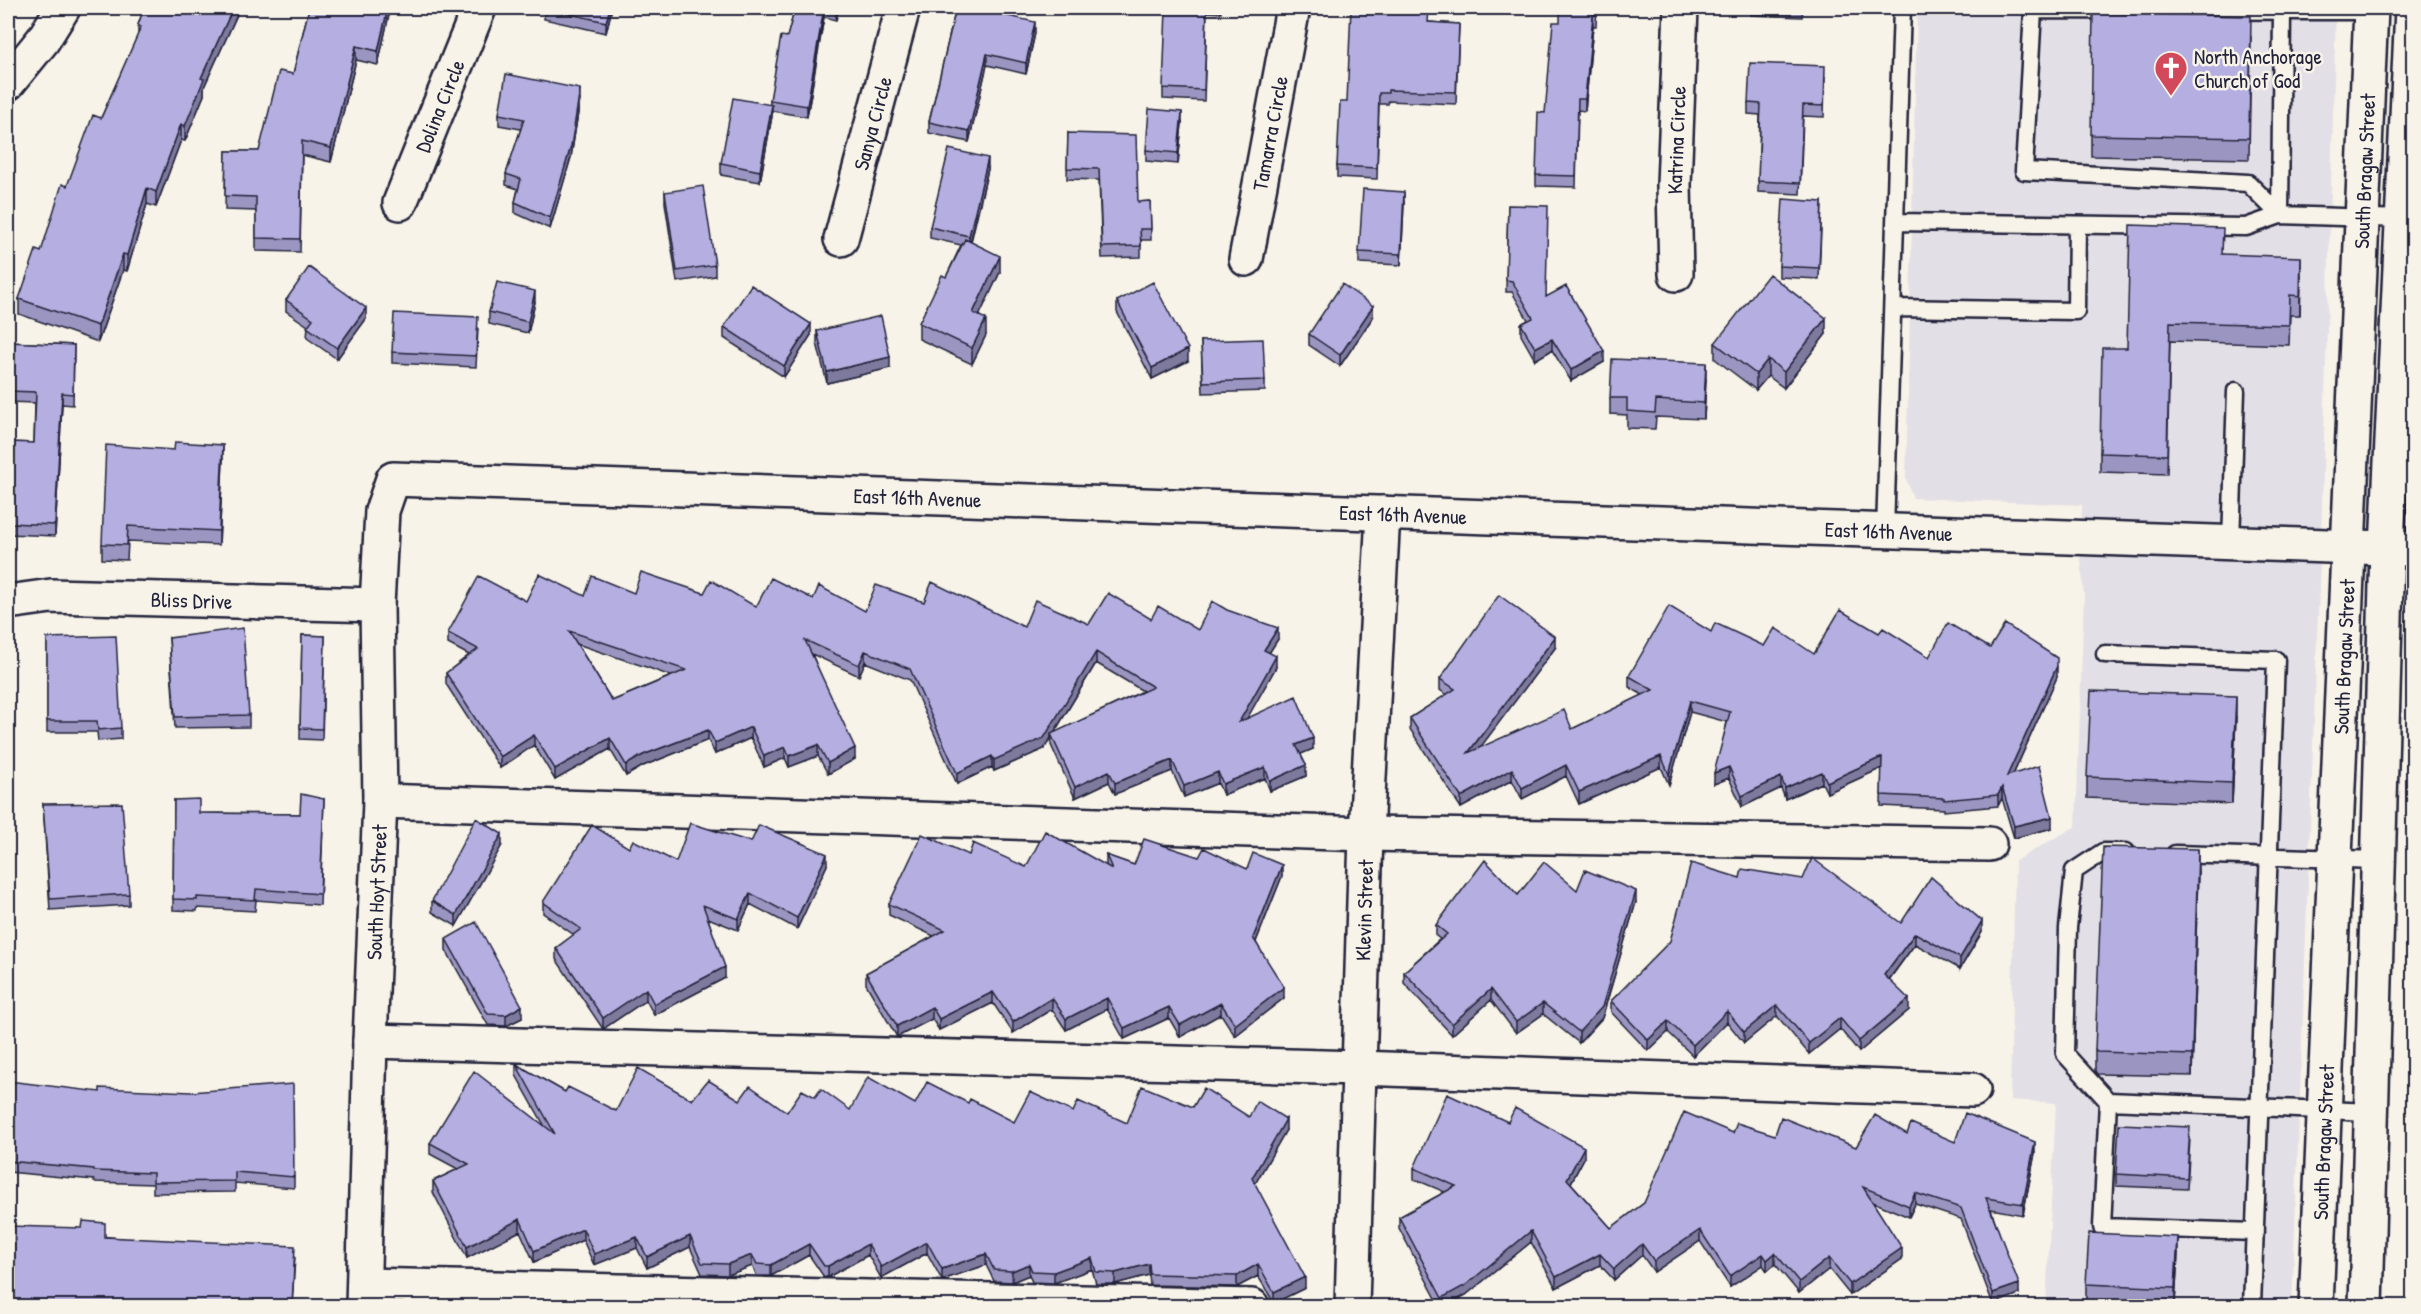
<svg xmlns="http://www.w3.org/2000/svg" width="2421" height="1314" font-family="'Patrick Hand',sans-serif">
<rect width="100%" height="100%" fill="#f7f3e8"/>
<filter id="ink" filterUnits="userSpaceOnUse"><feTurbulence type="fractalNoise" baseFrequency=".0167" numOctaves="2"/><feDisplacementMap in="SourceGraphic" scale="12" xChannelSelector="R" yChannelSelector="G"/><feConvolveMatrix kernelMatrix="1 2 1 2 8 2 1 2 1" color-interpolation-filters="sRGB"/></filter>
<g filter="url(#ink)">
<path fill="#e3dfe6" d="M1917 8H2336L2322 507 2292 1306H2046L2056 1103 2010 1100 2015 861 2076 826 2084 596 2081 561 2082 505 1913 498 1906 479Z"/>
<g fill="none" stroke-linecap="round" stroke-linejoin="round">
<g stroke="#22223b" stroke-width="21">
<path id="lane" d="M2280 215 2248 183 2024 171 2033 10 2371 11
M2280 215 2282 12
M1895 222 2246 227 2280 215 2403 219
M1894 308 2076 311 2077 225
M1885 531 1902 8
M2231 543 2236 391
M2105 654 2276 660 2252 1306
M2126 852H2103L2074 871 2068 928 2065 1054 2108 1101 2372 1112
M2175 854 2378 860
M2108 1101 2102 1227 2255 1232"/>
</g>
<g stroke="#22223b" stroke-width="38">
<g id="street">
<path d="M8 83 43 40 63 8"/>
<path id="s1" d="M400 203 479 8"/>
<path id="s2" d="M841 239 903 8"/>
<path id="s3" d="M1246 259 1293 8"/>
<path id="s4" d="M1676 274 1674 185 1681 8"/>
<path id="s5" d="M8 602 51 596 377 605"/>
<path d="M380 801 1366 834 1989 844"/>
<path d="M370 1041 1359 1068 1973 1090"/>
<path d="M364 1285 1252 1306"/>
<path id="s6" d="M363 1306 370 1041 380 801 377 605 382 511 393 479 2414 549"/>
<path id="s7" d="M1352 1306 1366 834 1383 513"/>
</g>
</g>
<g stroke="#22223b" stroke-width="38">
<g id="secondary">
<path id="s8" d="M2316 1306 2371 8"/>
<path d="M2366 1306 2387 548 2412 8"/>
</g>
</g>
<use href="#lane" stroke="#f7f3e8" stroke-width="16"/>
<use href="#street" stroke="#f7f3e8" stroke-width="33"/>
<use href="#secondary" stroke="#f7f3e8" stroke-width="33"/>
</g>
<path fill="#9b96c1" stroke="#22223b" stroke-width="1.5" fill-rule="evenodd" d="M144 8H240L204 87V95L185 141 181 140 156 207 147 204 127 271 123 270 98 342 19 314V299L41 252 138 35V25Z
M309 8H405L403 13 390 10 378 65 356 60 331 162 302 155 300 252 256 251V211L225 210 226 151H259L293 74Z
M544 8H612L606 33 544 19Z
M795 8H839L836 20 824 17 807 117 772 111V116L760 182 721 175V163L770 105V100Z
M956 8 1035 33 1026 74 987 65 969 142 929 133V122Z
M1181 8H1221V13L1207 12 1204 101 1163 99V88Z
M1597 8 1596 26H1593L1585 111 1578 110 1576 187 1536 186V175L1545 113Z
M1751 8H1803L1802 17 1751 15Z
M1428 22 1459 24 1456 104 1388 101V104H1379L1377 179 1337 177V166L1347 102Z
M2251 37 2249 159 2091 156V135Z
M1825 77 1824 117 1803 116 1800 194 1758 192 1760 115 1748 114V103Z
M580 100 571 157 550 229 515 213V202L518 189 506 185V174L521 129 499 125V114Z
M1182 123 1178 164 1146 161V150Z
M1068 133 1138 202 1150 201 1151 240H1141V257L1102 258 1099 180 1067 179Z
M988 169 971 242 1000 272 979 316 986 335 972 364 919 339V323L946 277 961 245 930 238V227Z
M665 192 715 265V276L677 282 665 203Z
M1822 202 1819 279 1779 277V266Z
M1404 203 1401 265 1359 263V252Z
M1508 205 1546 297 1604 362 1571 381 1552 350 1535 360 1521 335V324L1528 320 1512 292H1506Z
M2223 254 2301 276 2300 315H2290L2289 345 2170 341 2167 474 2100 472V453L2127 348Z
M286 300 366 319 337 359 307 338 308 326 286 311Z
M1117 301 1188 361 1152 379 1117 312Z
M535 302 528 333 489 324V312Z
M1373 317 1340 366 1309 345V334Z
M724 327 811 335 784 377 724 338Z
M478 328 476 367 392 363V352Z
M817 331 890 368 827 383 817 343Z
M1826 334 1784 388 1768 376 1756 390 1715 359V343Z
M1201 341 1265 380V391L1203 393Z
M8 342 74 345 73 405 62 404 55 536 8 534V442L34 443 35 403 8 402Z
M1706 379 1704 419 1656 417 1655 429 1627 428V415L1610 414V398Z
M223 459 219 545 128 541 127 560 102 559V544Z
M634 593H704L756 607 813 599 865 611 924 602 1024 627 1089 624 1151 619 1198 630 1278 639 1269 653 1276 667 1247 718 1313 749 1301 754 1306 776 1270 791 1265 778 1223 795 1218 783 1184 797 1172 771 1115 794 1109 782 1075 798 1051 745V738L1044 749 994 771 992 767 957 784 910 680 865 662 859 676 812 654 855 759 828 774 818 756 789 767 785 758 764 767 751 738 715 754 708 740 643 766 626 776 610 749 555 780 534 745 500 768 446 684V673L469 655 448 644V633L526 601ZM577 644 646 667 671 676 612 701ZM1096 663 1143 691 1054 733Z
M1711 632 1764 646 1814 654 1879 633 1929 657 1990 648 2057 677 2013 775 2052 828 2014 838 2002 798 1998 806 1944 811V809L1881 806 1882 768 1827 793 1822 783 1785 799 1781 788 1742 807 1729 778 1714 784 1727 722 1690 712 1669 785 1661 767 1579 804 1566 776 1522 799 1512 780 1461 808 1410 729V718L1447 695 1440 690V679L1555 648 1480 747 1572 729 1643 695 1629 687V676Z
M302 635 325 636 322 740 300 739Z
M47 638 121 728V739L98 741 97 732H47Z
M169 638 249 715V727L175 728Z
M2236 717 2232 804 2087 798V777Z
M324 799 320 905 256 900 255 911 197 908V911L173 910 174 800 199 813 300 814Z
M43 804 129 894V905L50 910Z
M502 845 456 926 432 912V901Z
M629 848 676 862 827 865 797 929 750 904 738 930 708 918 725 978 654 1015 646 1000 603 1029 556 959V948L574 935 543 913V902Z
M969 855 1026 867 1106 866V855L1134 865 1199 857 1247 869 1282 876 1256 942 1284 998 1235 1036 1221 1014 1180 1037 1169 1018 1124 1039 1107 1009 1066 1030 1052 1009 1013 1033 993 1003 939 1030 932 1019 897 1037 866 984V973L934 936 889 915V904Z
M2198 870 2192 1076 2097 1074 2095 1071V1050Z
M1740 878 1901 923 1982 932 1960 969 1915 944 1889 980 1909 1010 1859 1052 1840 1029 1809 1054 1777 1016 1744 1043 1727 1022 1693 1056 1668 1032 1648 1051 1611 1012V1001Z
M1577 890 1636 902 1602 1018 1579 1043 1543 1014 1516 1033 1491 1000 1452 1035 1404 983V972L1440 939 1436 936V925L1518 895Z
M446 939 522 1018 506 1026 488 1025 446 950Z
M516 1064 565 1092 616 1111 692 1100H740L787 1112 815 1097 850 1110 915 1104 968 1103 1014 1122 1073 1112 1127 1123 1193 1107 1249 1117 1286 1130 1255 1184 1305 1288 1274 1303 1258 1276 1237 1287 1150 1285 1149 1275 1115 1284H1096L1092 1269 1054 1283 1032 1282 1029 1275 1012 1282 994 1281 986 1265 942 1280 927 1253 881 1278 868 1255 828 1277H824L809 1255 771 1276H757L752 1266 728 1275 702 1274 690 1247 647 1268 637 1248 594 1265 583 1240 534 1262 520 1231 467 1258 433 1192V1181L458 1169 430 1154V1143L544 1125 516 1075Z
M8 1081 294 1177V1188L235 1183V1192L153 1193V1184L94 1182V1180L8 1172Z
M1733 1133 1775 1135 1856 1147 1907 1134 1955 1142 2035 1153 2023 1215 1991 1209 2019 1294 1993 1304 1961 1219 1915 1204 1909 1217 1873 1202 1902 1259 1850 1295 1829 1269 1799 1293 1775 1264 1767 1271 1763 1265 1730 1287 1700 1241 1654 1272 1642 1255 1614 1280 1600 1265 1556 1288 1531 1242 1466 1295 1446 1306H1440L1399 1228V1217L1445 1192 1414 1179V1168L1584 1158 1571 1183 1611 1228 1644 1203Z
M2190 1138 2187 1189 2116 1186V1174Z
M8 1226 295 1257 292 1306H8Z
M2178 1253 2175 1304 2086 1300V1284Z"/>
<path fill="#7e7a9d" stroke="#22223b" stroke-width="1.5" d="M233 8H240L204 87V95L185 141V126L201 78Z
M388 8H390V10L378 65V51Z
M610 8H612L606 33V22Z
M824 8V17L807 117V106Z
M836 8H839L836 20Z
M1593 15V26L1585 111V99Z
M1035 22V33L1026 74V63Z
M356 46V60L331 162V148Z
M987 54V65L969 142V131Z
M580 89V100L571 157 550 229V218Z
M772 105V116L760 182V171Z
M1182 112V123L1178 164V153Z
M181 124V140L156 207V192Z
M988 158V169L969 247V236Z
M147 188V204L127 271V255Z
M1404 192V203L1401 265V254Z
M123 254V270L98 342V326Z
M1000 256V272L973 329V313Z
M2301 257V276L2300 315V296Z
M535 291V302L528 333V322Z
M1373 306V317L1340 366V355Z
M366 308V319L337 359V348Z
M1826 318V334L1784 388V372Z
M986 319V335L972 364V348Z
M811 324V335L784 377V366Z
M1552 339V350L1535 360V348Z
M1188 349V361L1152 379V368Z
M1604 351V362L1571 381V370Z
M890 357V368L827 383V372Z
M1768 359V376L1756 390V374Z
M1706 363V379L1704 419V403Z
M62 393V404L55 536V525Z
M223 445V459L219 545V531Z
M1278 628V639L1264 661V650Z
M1555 637V648L1468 764V753Z
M865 651V662L859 676V665Z
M1096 652V663L1052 736 1051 734V738L1044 749 994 771V760Z
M1276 656V667L1239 733V722Z
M2057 666V677L2007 788V776Z
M2236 696V717L2232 804V783Z
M1690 701V712L1669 785V774Z
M751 727V738L715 754V743Z
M708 730V740L643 766 626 776V765L643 755Z
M534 735V745L500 768V757Z
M610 738V749L555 780V769Z
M1313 738V749L1296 756V745Z
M818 745V756L789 767V756Z
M785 747V758L764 767V756Z
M855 748V759L828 774V763Z
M992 756V767L957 784V773Z
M1661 756V767L1579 804V792Z
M1882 757V768L1827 793V782Z
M1172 760V771L1115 794V783Z
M1306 765V776L1270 791V781Z
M1566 765V776L1522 799V788Z
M1265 767V778L1223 795V784Z
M1729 767V778L1714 784V773Z
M1512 769V780L1461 808V797Z
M1109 771V782L1075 798V787Z
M1218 772V783L1184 797V786Z
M1822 772V783L1785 799V788Z
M1781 777V788L1742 807V796Z
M2002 787V798L1998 806V795Z
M2052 817V828L2014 838V826Z
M502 834V845L456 926V915Z
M2198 849V870L2192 1076V1055Z
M827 854V865L797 929V918Z
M1282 865V876L1253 949V938Z
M1636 891V902L1602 1018 1579 1043V1032Z
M750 893V904L738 930V919Z
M1982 921V932L1960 969V958Z
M1915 933V944L1884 986V975Z
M725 967V978L654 1015V1004Z
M1284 987V998L1235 1036V1025Z
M646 989V1000L603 1029V1018Z
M1491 989V1000L1452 1035V1024Z
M993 992V1003L939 1030V1019Z
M1052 998V1009L1013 1033V1022Z
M1107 998V1009L1066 1030V1019Z
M1909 999V1010L1859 1052V1041Z
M1221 1003V1014L1180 1037V1025Z
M1543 1003V1014L1516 1033V1022Z
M1777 1005V1016L1744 1043V1032Z
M522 1006V1018L506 1026V1015Z
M932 1007V1019L897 1037V1026Z
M1169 1007V1018L1124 1039V1028Z
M1727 1011V1022L1693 1056V1045Z
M1840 1018V1029L1809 1054V1043Z
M1668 1021V1032L1648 1051V1040Z
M1286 1119V1130L1252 1189V1178Z
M2035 1142V1153L2023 1215V1204Z
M1584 1147V1158L1567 1190V1179Z
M1915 1193V1204L1909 1217V1206Z
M520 1219V1231L467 1258V1247Z
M583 1229V1240L534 1262V1251Z
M1700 1230V1241L1654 1272V1261Z
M1531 1231V1242L1466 1295 1446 1306H1442V1298Z
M690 1236V1247L647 1268V1257Z
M637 1237V1248L594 1265V1254Z
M2178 1237V1253L2175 1304V1288Z
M927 1242V1253L881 1278V1267Z
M809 1244V1255L771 1276V1265Z
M868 1244V1255L828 1277V1266Z
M1642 1244V1255L1614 1280V1269Z
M1902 1248V1259L1850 1295V1284Z
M1775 1253V1264L1767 1271V1260Z
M986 1254V1265L942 1280V1269Z
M1600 1254V1265L1556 1288V1277Z
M1763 1254V1265L1730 1287V1276Z
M752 1255V1266L728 1275V1264Z
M1092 1258V1269L1054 1283V1272Z
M1829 1258V1269L1799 1293V1282Z
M1029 1264V1275L1012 1282V1271Z
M1149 1264V1275L1115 1284V1273Z
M1258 1264V1276L1237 1287V1276Z
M1305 1277V1288L1274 1303V1292Z
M2019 1284V1294L1993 1304V1293Z"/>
<path fill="#b4afe0" stroke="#22223b" stroke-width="1.5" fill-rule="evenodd" d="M144 8H233L201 78 204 79 185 126 181 124 156 192 147 188 127 255 123 254 98 326 19 299 36 250 41 252 62 184 67 186 93 115 101 118 141 27 138 25Z
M309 8H388L378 51 356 46 331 148 302 141 300 239 256 238V197L225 196 226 151H259L279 71 293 74Z
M544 8H610L606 22Z
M795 8H824L807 106 770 100 781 36 787 37Z
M956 8H972L1035 22 1026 63 987 54 969 131 929 122Z
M1181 8H1207L1204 90 1163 88 1166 9 1181 10Z
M1351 8H1429L1428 22 1459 24 1456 92 1388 90V93H1379L1377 168 1337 166 1340 102H1347Z
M1560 8H1597L1596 15H1593L1585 99H1578L1576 176 1536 175 1538 112 1545 113 1553 22H1560Z
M2093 13 2251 16 2249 138 2091 135Z
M1750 63 1825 66 1824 106 1803 105 1800 183 1758 181 1761 104 1748 103Z
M506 74 580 89 571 146 550 218 515 202 521 179 506 174 524 119 499 114Z
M733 98 772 105 760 171 721 163Z
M1149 109 1182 112 1178 153 1146 150Z
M1068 133 1136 135 1138 202 1150 201 1151 229H1140L1141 246 1102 247 1099 169 1067 168Z
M949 149 988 158 969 236 930 227Z
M703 186 715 265 677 271 665 192Z
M1363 189 1404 192 1401 254 1359 252Z
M1783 199 1822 202 1819 268 1779 266Z
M1508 205 1548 206 1546 297 1566 286 1604 351 1571 370 1552 339 1535 348 1521 324 1533 318 1512 281 1506 280Z
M2130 225 2223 228 2222 254 2301 257 2300 296 2290 295 2289 325 2170 322 2167 455 2100 453 2102 348H2127Z
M965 239 1000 256 973 313 986 319 972 348 919 323 942 275 946 277Z
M309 267 366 308 337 348 307 327 313 319 286 300Z
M1769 274 1826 318 1784 372 1768 359 1756 374 1715 343Z
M497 282 535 291 528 322 489 312Z
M1153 282 1188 349 1152 368 1117 301Z
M1342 284 1373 306 1340 355 1309 334Z
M751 285 811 324 784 366 724 327Z
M394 313 478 317 476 356 392 352Z
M881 316 890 357 827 372 817 331Z
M1263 339 1265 380 1203 382 1201 341Z
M8 342 74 345 73 394 62 393 55 525 8 523V442L34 443 36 392 8 391Z
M1612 359 1706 363 1704 403 1656 400 1655 413 1627 411V398H1610Z
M175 442 223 445 219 531 128 526 127 545 102 544 106 445 174 450Z
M641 572 704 593 711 580 756 607 771 578 813 599 819 586 865 611 876 585 924 602 932 582 1024 627 1035 600 1089 624 1108 593 1151 619 1158 606 1198 630 1212 601 1227 610 1278 628 1264 650 1276 656 1239 722 1296 696 1313 738 1296 745 1306 765 1270 781 1265 767 1223 784 1218 772 1184 786 1172 760 1115 783 1109 771 1075 787 1051 734 1153 687 1096 652 1044 738 994 760 992 756 957 773 910 669 865 651 859 665 805 640 855 748 828 763 818 745 789 756 785 747 764 756 751 727 715 743 708 730 643 755 626 765 610 738 555 769 534 735 500 757 446 673 478 649 448 633 479 576 526 601 539 574 585 596 592 576 634 593ZM569 631 686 670 612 701Z
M1499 595 1555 637 1468 753 1564 710 1572 729 1653 690 1629 676 1669 606 1711 632 1715 623 1764 646 1775 628 1814 654 1840 610 1879 633 1883 628 1929 657 1948 623 1990 648 2005 624 2057 658V666L2007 776 2039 766 2052 817 2014 826 2002 787 1998 795 1944 800V798L1881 795 1882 757 1827 782 1822 772 1785 788 1781 777 1742 796 1729 767 1714 773 1730 712 1690 701 1669 774 1661 756 1579 792 1566 765 1522 788 1512 769 1461 797 1410 718 1455 689 1440 679Z
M243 628 249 715 175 717 169 638Z
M302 635 325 636 322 729 300 728Z
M116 636 121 728 98 730 97 721H47V638Z
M2091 691 2236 696 2232 783 2087 777Z
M301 794 324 799 320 894 256 889 255 900 197 897V900L173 899 174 800 199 799V813L300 814Z
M122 803 129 894 50 899 43 804Z
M476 818 502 834 456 915 432 901Z
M690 823 751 842 759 825 827 854 797 918 750 893 738 919 703 905 725 967 654 1004 646 989 603 1018 556 948 581 929 543 902 592 825 629 848 633 840 676 862Z
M1045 831 1112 869 1106 855 1134 865 1144 839 1199 857 1204 848 1247 869 1253 853 1282 865 1253 938 1284 987 1235 1025 1221 1003 1180 1025 1169 1007 1124 1028 1107 998 1066 1019 1052 998 1013 1022 993 992 939 1019 932 1007 897 1026 866 973 945 930 889 904 922 834 969 855 973 843 1026 867Z
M2103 847 2198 849 2192 1055 2097 1052 2095 1050Z
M1812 858 1901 923 1931 877 1982 921 1960 958 1915 933 1884 975 1909 999 1859 1041 1840 1018 1809 1043 1777 1005 1744 1032 1727 1011 1693 1045 1668 1021 1648 1040 1611 1001 1670 941 1691 863 1740 878 1742 869 1803 879Z
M1485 860 1518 895 1544 862 1577 890 1585 870 1636 891 1602 1007 1579 1032 1543 1003 1516 1022 1491 989 1452 1024 1404 972 1447 934 1436 925Z
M476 922 522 1006 506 1015 488 1014 446 939Z
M516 1064 565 1092 568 1087 616 1111 638 1068 692 1100 708 1080 740 1100 750 1086 787 1112 802 1090 815 1097 821 1089 850 1110 868 1077 915 1104 927 1082 968 1103 970 1099 1014 1122 1030 1092 1073 1112 1078 1101 1127 1123 1142 1086 1193 1107 1204 1088 1249 1117 1257 1101 1286 1119 1252 1178 1305 1277 1274 1292 1258 1264 1237 1276 1150 1274 1149 1264 1115 1273 1096 1272 1092 1258 1054 1272 1032 1271 1029 1264 1012 1271 994 1270 986 1254 942 1269 927 1242 881 1267 868 1244 828 1266H824L809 1244 771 1265 757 1264 752 1255 728 1264 702 1263 690 1236 647 1257 637 1237 594 1254 583 1229 534 1251 520 1219 467 1247 433 1181 469 1164 430 1143 474 1071 555 1134Z
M8 1081 100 1092V1088L191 1092 293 1084 294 1177 235 1172V1181L153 1182V1173L94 1171V1169L8 1161Z
M1447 1094 1508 1122 1515 1108 1584 1147 1567 1179 1611 1228 1644 1203 1684 1112 1733 1133 1737 1123 1775 1135 1781 1117 1856 1147 1875 1115 1907 1134 1911 1123 1955 1142 1965 1113 2035 1142 2023 1204 1986 1198 2019 1284 1993 1293 1961 1208 1915 1193 1909 1206 1863 1187 1902 1248 1850 1284 1829 1258 1799 1282 1775 1253 1767 1260 1763 1254 1730 1276 1700 1230 1654 1261 1642 1244 1614 1269 1600 1254 1556 1277 1531 1231 1466 1285 1442 1298 1399 1217 1456 1186 1414 1168Z
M2119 1124 2190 1127 2187 1178 2116 1174Z
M83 1221 105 1223V1237L295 1246 292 1306H26V1305H8V1226L82 1228Z
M2089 1233 2178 1237 2175 1288 2086 1284Z"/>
</g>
<defs>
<g id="church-pin" transform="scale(1.725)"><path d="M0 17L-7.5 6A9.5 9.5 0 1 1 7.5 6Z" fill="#d1495b" stroke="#f7f3e8"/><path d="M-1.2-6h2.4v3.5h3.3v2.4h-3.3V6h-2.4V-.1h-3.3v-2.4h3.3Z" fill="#fff"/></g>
</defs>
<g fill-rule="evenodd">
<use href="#church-pin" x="2171" y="68"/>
</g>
<g text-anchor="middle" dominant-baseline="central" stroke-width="5" stroke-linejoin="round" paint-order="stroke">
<g font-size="21" fill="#22223b" stroke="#f7f3e8" text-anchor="start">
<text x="2194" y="56">North Anchorage<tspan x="2194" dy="24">Church of God</tspan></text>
</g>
<g font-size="21" fill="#22223b" stroke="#f7f3e8">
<text stroke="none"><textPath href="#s1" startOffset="105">Dolina Circle</textPath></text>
<text stroke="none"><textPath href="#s2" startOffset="120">Sanya Circle</textPath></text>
<text stroke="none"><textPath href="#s3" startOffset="128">Tamarra Circle</textPath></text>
<text stroke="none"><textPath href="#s4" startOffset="134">Katrina Circle</textPath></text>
<text stroke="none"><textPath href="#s8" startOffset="1136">South Bragaw Street</textPath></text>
<text stroke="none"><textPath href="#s6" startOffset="1354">East 16th Avenue</textPath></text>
<text stroke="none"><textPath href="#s6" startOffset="1840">East 16th Avenue</textPath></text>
<text stroke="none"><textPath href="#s6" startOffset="2326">East 16th Avenue</textPath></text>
<text stroke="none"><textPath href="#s5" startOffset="184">Bliss Drive</textPath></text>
<text stroke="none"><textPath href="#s8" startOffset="650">South Bragaw Street</textPath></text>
<text stroke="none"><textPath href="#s6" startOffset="414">South Hoyt Street</textPath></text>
<text stroke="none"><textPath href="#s7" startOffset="396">Klevin Street</textPath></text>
<text stroke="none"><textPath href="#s8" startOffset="164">South Bragaw Street</textPath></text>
</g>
</g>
<rect width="2421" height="1314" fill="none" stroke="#f7f3e8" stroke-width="30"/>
<rect x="15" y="15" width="2391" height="1284" fill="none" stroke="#22223b" stroke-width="2" filter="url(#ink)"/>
</svg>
